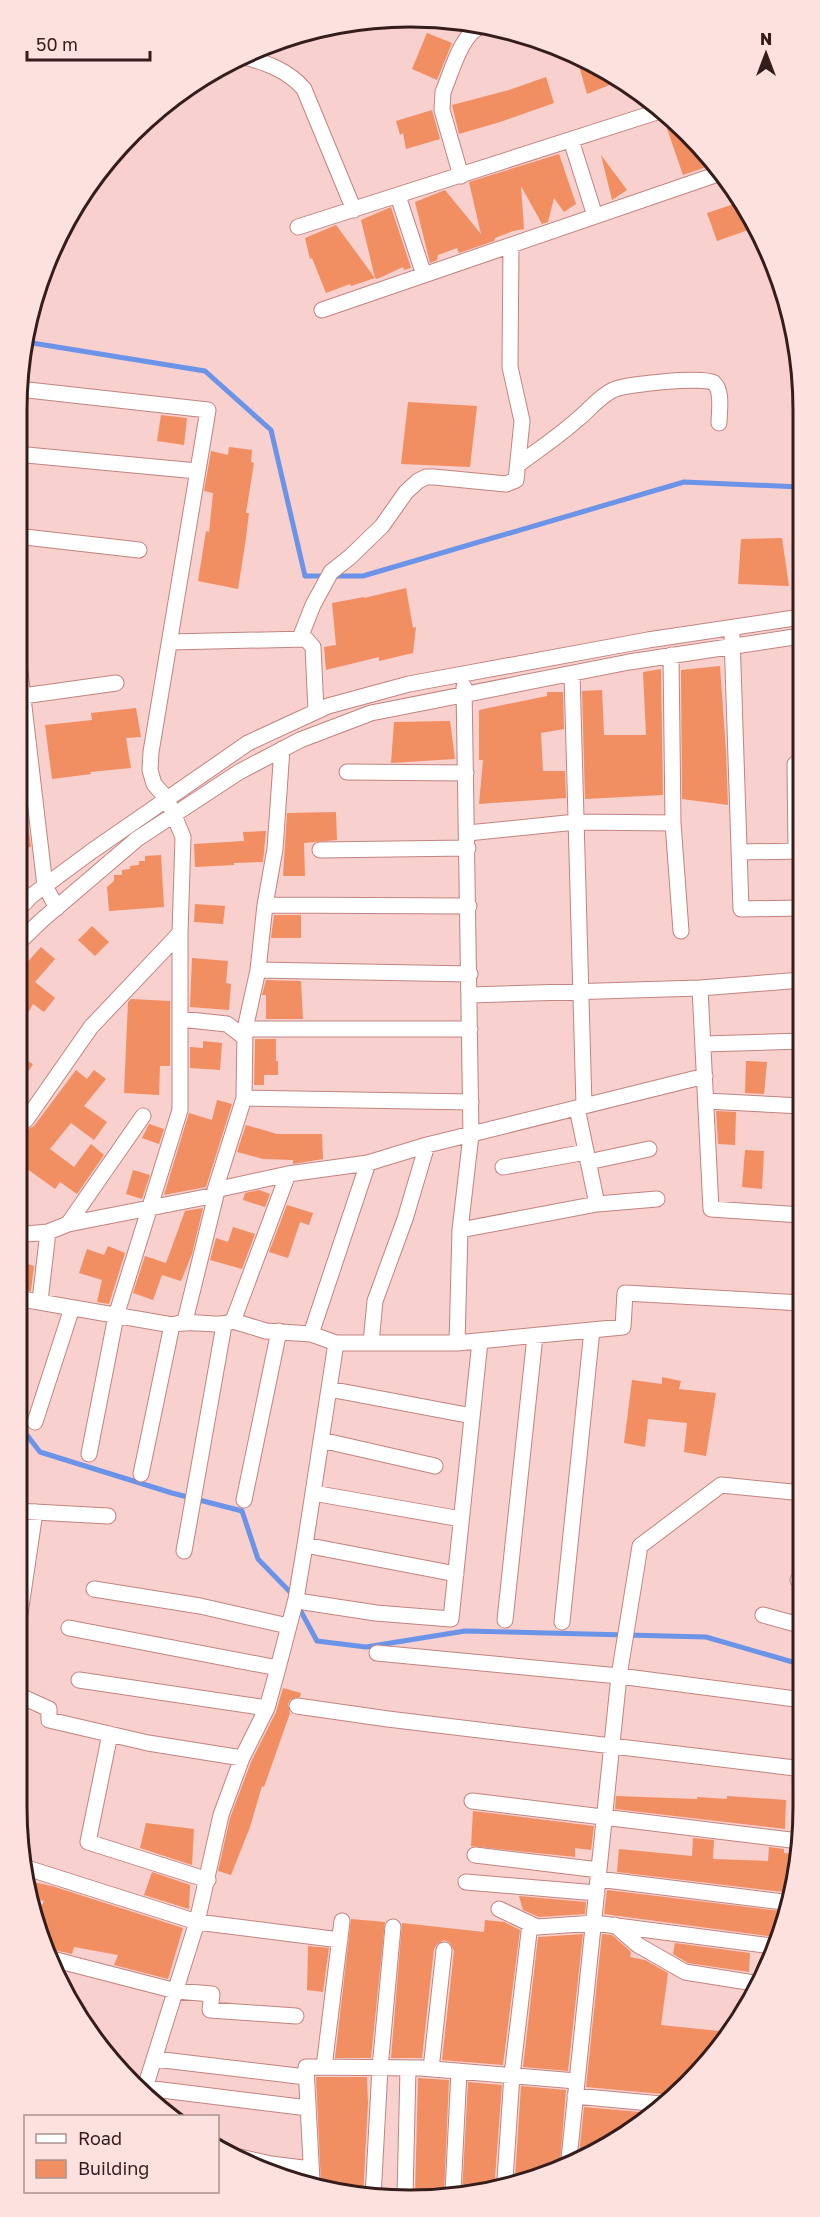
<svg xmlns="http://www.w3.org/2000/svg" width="820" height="2217" font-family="'Golos Text',sans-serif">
<rect width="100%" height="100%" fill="#f8d0cd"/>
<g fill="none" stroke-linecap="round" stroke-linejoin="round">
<path stroke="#6b93e8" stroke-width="5" d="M26 342 205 371 271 430 305 576H363L684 482 800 487
M16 1421 40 1452 172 1493 242 1511 258 1559 293 1595
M298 1606 317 1641 366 1647 465 1631 706 1637 803 1665"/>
</g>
<path fill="#f18e62" d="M427 33 452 43 437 80 412 69Z
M577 59 595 68 622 80 587 94Z
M546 77 554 103 500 122 459 134 452 105 509 90Z
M432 110 440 139 406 149 403 133 400 135 396 121Z
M668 117 706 151 715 164 683 175 664 120Z
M559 154 576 204 564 212 554 198 548 222 542 224 521 186 524 229 513 231 495 238 494 241 459 253 457 248 438 255 437 260 430 263 415 202 445 190 481 234 469 182Z
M601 155 627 190 612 200Z
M740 202 757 227 717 241 707 213Z
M391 207 411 268 404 270 403 267 377 279 375 278 361 220Z
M336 225 375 278 351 286 350 284 326 293 312 258 310 259 305 238Z
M408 402 477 406 470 467 401 464Z
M161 415 187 418 184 445 157 441Z
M229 447 252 450 251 462 254 463 246 513H249L246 538 238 589 198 581 206 531 209 532 213 493 204 491 211 451 228 455Z
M782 538 789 586 738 584 741 539Z
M406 588 413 628 416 627 413 653 379 661V657L326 670 324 647 336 645 332 603 364 597V598Z
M720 666 726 751 728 805 682 799 681 670Z
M661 669 663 795 585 799 582 691 602 690 604 735H646L643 672Z
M547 692H563L564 729 541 733 543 771H565L566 798 479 804 483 760H479V710L547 696Z
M136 708 141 737 126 738 131 768 90 772 91 774 52 779 45 725 92 720 91 713Z
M450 721 455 759 391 763 394 722Z
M24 794 31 847 16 849V795Z
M336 812 337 840 304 843 305 876H283L287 813Z
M266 831 263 862 234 863V865L195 867 194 844 244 841 243 832Z
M161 855 164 907 109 911 107 887 114 881V875H122V870L130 869V866L139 865V861H145V856Z
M195 904 225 906 223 924 194 922Z
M274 915H301V938H271Z
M92 926 109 942 95 956 78 940Z
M41 947 55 959 35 982 55 998 44 1012 33 1004 16 1035V978L24 968 23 967Z
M192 958 228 961 226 983 231 984 229 1010 190 1007Z
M266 980 301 981 303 1019H266V995H262Z
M131 999 170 1001V1066H160L159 1095 124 1093 128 1002Z
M255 1039H276V1061H278V1075H264V1085H254Z
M203 1041 222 1043 220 1070 190 1068V1047L203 1048Z
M16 1054 33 1064 16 1091Z
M746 1061 767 1062 764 1094 745 1093Z
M76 1070 87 1079 94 1070 106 1079 84 1106 107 1122 94 1140 71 1123 50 1149 74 1167 91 1144 104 1155 77 1194 60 1182 55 1189 16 1161V1126L26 1130 34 1126Z
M217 1100 232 1104 206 1187 164 1195 189 1113 212 1120Z
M716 1111 736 1112 735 1145 718 1144Z
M149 1124 164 1129 159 1144 142 1138Z
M246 1125 277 1134H322L323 1159 293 1164V1160L263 1159 237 1152Z
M745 1150 764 1151 762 1189 742 1187Z
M133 1170 150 1175 142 1199 126 1194Z
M259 1190 270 1194 265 1207 243 1200 245 1193Z
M287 1205 313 1213 309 1225 300 1222 288 1258 269 1252Z
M203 1208 192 1254 181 1281 162 1275 153 1300 133 1293 145 1256 166 1263 185 1211Z
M233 1227 255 1234 242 1269 210 1260 216 1238 228 1242Z
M108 1246 125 1253 109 1304 97 1302 102 1280 79 1273 87 1249 104 1255Z
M16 1260 34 1266 31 1291 16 1288Z
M662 1377 681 1381 679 1389 716 1393 706 1456 684 1452 687 1423 648 1419 645 1447 624 1443 632 1380 662 1384Z
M283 1688 301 1693 300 1697 290 1700 288 1704 290 1713 264 1787 262 1786 250 1827 231 1875 218 1871 230 1818 251 1762 276 1712Z
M616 1796 697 1799V1797L727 1799V1796L786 1800 785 1829 615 1809Z
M473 1811 594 1826 591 1850 575 1848V1857L471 1846Z
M146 1823 194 1829 192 1865 140 1848Z
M693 1838 714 1840 713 1859 768 1861 769 1847 784 1849V1853L797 1854 792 1893 617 1872 619 1849 692 1856Z
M152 1872 190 1885 189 1909 144 1895Z
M33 1882 52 1886 183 1928 168 1979 114 1965 118 1955 74 1947 72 1954 54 1950 47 1951 38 1934 35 1918 44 1901 32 1898 30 1890Z
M607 1890 788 1912 776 1937 604 1914Z
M519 1896 586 1902 585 1914 539 1917 523 1910Z
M351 1919 385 1922 371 2058H335Z
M485 1920 504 1922 520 1930 503 2065 442 2060 454 1951 450 1943 444 1940 437 1944 434 1949 422 2058H391L402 1923 484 1932Z
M583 1934 568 2071 523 2067 538 1937Z
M602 1934 612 1935 631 1952 630 1957 645 1960 668 1973 661 2025 719 2031V2050L668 2097 662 2094 586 2087Z
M675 1943 750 1953 749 1972 688 1963 673 1954Z
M308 1946 329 1948 323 1992 307 1990Z
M316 2077H367L368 2103 363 2197H358L321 2184Z
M418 2078 449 2080 444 2194 415 2195Z
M468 2082 502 2085 495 2178 500 2187 487 2193 462 2194Z
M521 2086 566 2090 560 2163 524 2177H515Z
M584 2107 651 2113 628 2134 579 2155Z"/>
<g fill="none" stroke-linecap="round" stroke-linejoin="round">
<g stroke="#c18480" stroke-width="17">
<path id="minor" d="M242 56C266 63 288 70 304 89L354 210
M571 140 595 216
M461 176 442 110 443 92C452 71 461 33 483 25
M398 196 424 275
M298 227 660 111
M322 310 721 173
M19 389 208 410 151 752 150 770 154 784 167 799 183 837 180 933V1110L116 1316 89 1454
M16 454 197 471
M519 464C538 450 559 436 578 419 589 410 600 396 613 390 625 384 705 376 714 383 723 391 719 412 719 423
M16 536 139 550
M732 636 741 909 801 908
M16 638 45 886 57 908
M300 638 313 605 331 572 350 557 382 526 406 492 418 481 426 477H434L506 484 516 480 522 421 510 367 511 245
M170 642 306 639 313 647 316 711
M671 655 673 823 681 931
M572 674 584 1106
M23 696 116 683
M282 749 275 849 265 905 258 970 470 974
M795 764 796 851
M347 772 466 773
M468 833 576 822 673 823
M320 850 468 848
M739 852 801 851
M265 905 469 906
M16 912 31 896 92 851 248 743 328 706 409 684 648 640 801 617
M16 945 42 920 137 839 239 772 300 740 371 713 629 662 801 636
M700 988 711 1209 802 1215
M470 995 700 988 802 980
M180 1019 227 1024 244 1037 245 1029H470
M703 1044 802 1041
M244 1098 245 1029 258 970
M706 1101 802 1106
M16 1114 26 1120 91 1027 180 933
M588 1162 649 1149
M503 1167 586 1152
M215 1190 244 1098 471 1102
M597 1204 657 1199
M68 1224 143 1116
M460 1230 597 1204 577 1108
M16 1235 48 1232 68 1224 216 1195 215 1190 288 1174 368 1163 427 1145 705 1076
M16 1298 172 1325C194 1318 215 1329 233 1321L266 1331 311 1334 336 1343H457L623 1327 625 1293 802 1303
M40 1301 48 1232
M185 1321 216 1195
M233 1321 288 1174
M311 1334 368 1163
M371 1343 375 1301 405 1219 427 1145
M457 1343 460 1230 471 1135 464 687
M329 1389 472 1416
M35 1422 72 1308
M321 1440 435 1466
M141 1474 172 1325
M313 1493 461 1519
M244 1500 279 1331
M16 1511 108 1516
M305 1545 456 1574
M184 1551 224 1325
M798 1580 803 1581
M94 1589 200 1606 288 1626
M296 1599 304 1602 376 1613 451 1619 480 1341
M763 1615 803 1626
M505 1620 535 1336
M562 1622 592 1330
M69 1628 278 1668
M16 1641 35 1512
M377 1653 619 1676 803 1700
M79 1680 267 1708
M16 1694 49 1709V1720L148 1743 242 1758
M297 1706 388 1719 803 1769
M16 1719V1722
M110 1734 88 1842 208 1880
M472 1801 799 1841
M475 1855 599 1870
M27 1868 197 1922 340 1940
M598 1879 791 1903
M466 1882 597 1893
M499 1909 537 1927 594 1923 772 1946
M615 1925 638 1945 685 1972 754 1983
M52 1959 176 1991 212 1994 210 2010 296 2016
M155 2059 306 2077
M324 2067 342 1921
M431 2069 444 1950
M146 2088 308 2108
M144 2091 197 1922 221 1815 242 1758 267 1708 278 1668 296 1599 305 1545 336 1343
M575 2096 661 2104
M240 2157 271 2164 311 2169
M569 2159 619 1676 640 1546 721 1485 803 1493
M505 2179 512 2075 530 1924
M312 2181 306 2067 421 2068 576 2081
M453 2192 459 2071
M405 2196 408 2068
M373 2197 380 2068 393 1927"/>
</g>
<use href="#minor" stroke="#fff" stroke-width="15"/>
</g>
<path d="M0 0H820V2217H0ZM410 27H410A383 383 0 0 1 793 410V1807A383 383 0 0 1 410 2190H410A383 383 0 0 1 27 1807V410A383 383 0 0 1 410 27Z" fill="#fce1de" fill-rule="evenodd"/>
<path fill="none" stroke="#351d1c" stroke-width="3" d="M410 27H410A383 383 0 0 1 793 410V1807A383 383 0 0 1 410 2190H410A383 383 0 0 1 27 1807V410A383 383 0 0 1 410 27Z"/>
<rect x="24" y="2115" width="195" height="78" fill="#fce1de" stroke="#ac9390" stroke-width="1.5"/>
<rect x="36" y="2134" width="30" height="9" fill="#ffffff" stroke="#ac9390" stroke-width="1.5"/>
<text x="78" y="2145" font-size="18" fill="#351d1c">Road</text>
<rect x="36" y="2160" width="30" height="18" fill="#f18e62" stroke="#ac9390" stroke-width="1.5"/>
<text x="78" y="2175" font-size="18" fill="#351d1c">Building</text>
<g transform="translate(766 54)" stroke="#fce1de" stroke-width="4.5" paint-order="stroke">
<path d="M0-4.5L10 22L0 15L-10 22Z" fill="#351d1c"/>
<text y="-9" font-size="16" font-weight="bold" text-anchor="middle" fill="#351d1c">N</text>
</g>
<path d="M27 51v9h123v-9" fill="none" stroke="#351d1c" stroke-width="3"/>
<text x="36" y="51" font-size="18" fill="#351d1c" stroke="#fce1de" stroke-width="4.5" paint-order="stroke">50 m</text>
</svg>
